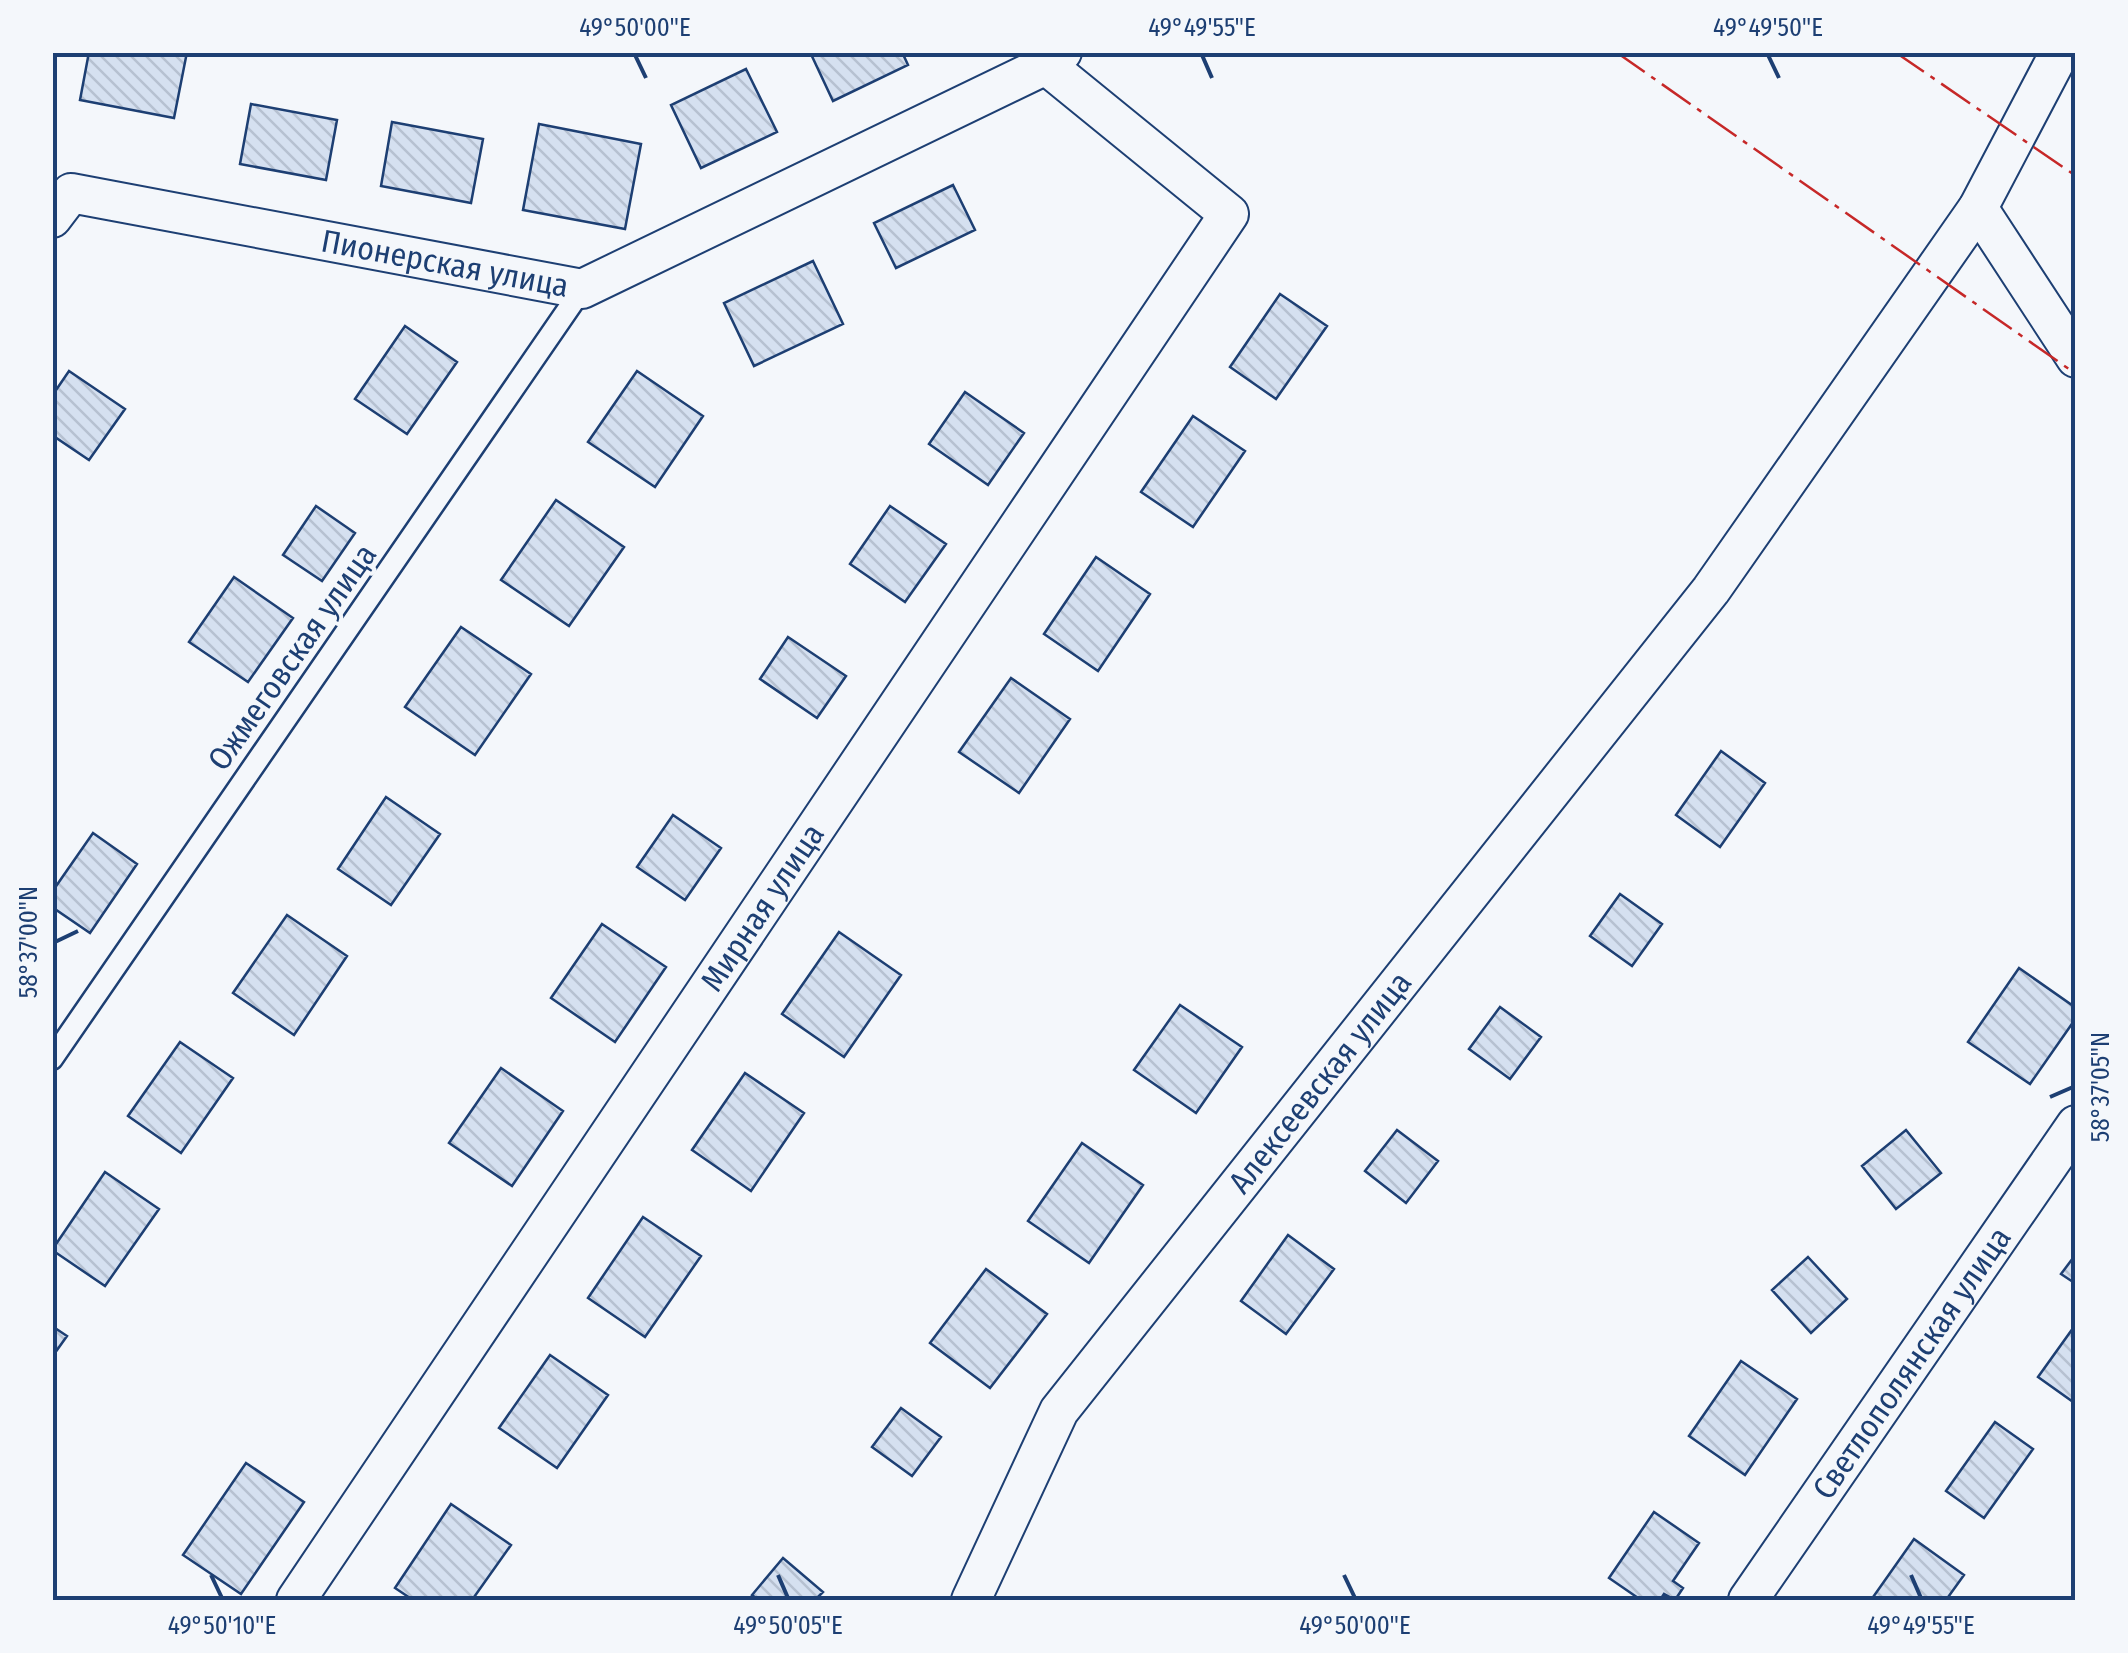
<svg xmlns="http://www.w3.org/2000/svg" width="2128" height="1653" font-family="'Fira Sans Condensed',sans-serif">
<defs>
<pattern id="building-back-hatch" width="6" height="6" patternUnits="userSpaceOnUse" patternTransform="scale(2.5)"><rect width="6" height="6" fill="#d5e0f0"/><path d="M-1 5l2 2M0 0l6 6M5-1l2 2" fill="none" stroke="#b6c1d1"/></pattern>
</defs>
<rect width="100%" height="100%" fill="#f4f7fb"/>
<path fill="url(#building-back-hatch)" stroke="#1d3f73" stroke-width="2.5" d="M89 52H187L174 118 80 100Z
M810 52H902L908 65 833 101Z
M746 69 777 132 701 168 671 105Z
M251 104 337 120 326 180 240 164Z
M392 122 483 139 471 203 381 186Z
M539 124 641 144 625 229 523 210Z
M953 185 975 230 896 268 874 223Z
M813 261 843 324 754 366 724 303Z
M1280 294 1327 326 1276 399 1230 367Z
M405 326 457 362 407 434 355 399Z
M69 371 125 409 89 460 52 435V396Z
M637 371 703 416 655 487 588 442Z
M965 392 1024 433 988 485 929 444Z
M1193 416 1245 451 1193 527 1141 492Z
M556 500 624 547 569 626 501 580Z
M316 506 355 533 322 581 283 555Z
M890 506 946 544 905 602 850 564Z
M1096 557 1150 594 1098 671 1044 634Z
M234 577 293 618 248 682 189 642Z
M461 627 531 674 475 755 405 707Z
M788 637 846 676 817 718 760 679Z
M1011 678 1070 719 1019 793 959 752Z
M1721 751 1765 783 1720 847 1676 815Z
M386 797 440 834 391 905 338 869Z
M673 815 721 848 685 900 637 867Z
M93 833 137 864 90 933 52 907V892Z
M1620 894 1662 924 1632 966 1590 936Z
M287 915 347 956 294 1035 233 993Z
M602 924 666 967 615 1042 551 998Z
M839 932 901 975 844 1057 782 1014Z
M2019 968 2076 1008V1018L2030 1084 1968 1042Z
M1180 1005 1242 1047 1196 1113 1134 1070Z
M1500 1007 1541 1037 1510 1079 1469 1049Z
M180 1042 233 1078 181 1153 128 1116Z
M501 1068 563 1111 512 1186 449 1143Z
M745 1073 804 1113 751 1191 692 1150Z
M1397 1130 1438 1161 1406 1203 1365 1171Z
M1906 1130 1941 1173 1896 1209 1862 1166Z
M1082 1143 1143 1185 1089 1263 1028 1221Z
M105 1172 159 1209 105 1286 52 1250Z
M643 1217 701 1256 645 1337 588 1298Z
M1288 1235 1334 1269 1286 1334 1241 1301Z
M2076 1254V1284L2061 1274Z
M1808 1257 1847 1299 1811 1333 1772 1290Z
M986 1269 1047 1314 990 1388 930 1343Z
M2076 1324V1404L2038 1377Z
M52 1326 67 1336 52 1357Z
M550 1355 608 1395 557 1468 499 1428Z
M1741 1361 1797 1399 1745 1475 1689 1436Z
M901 1408 941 1437 912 1476 872 1447Z
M1995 1422 2033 1449 1984 1518 1946 1491Z
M246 1463 304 1502 241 1594 183 1555Z
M451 1504 511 1545 472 1600H413L395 1588Z
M1654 1512 1699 1543 1673 1581 1683 1588 1675 1600 1664 1594 1660 1600H1641L1609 1578Z
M1914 1539 1964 1575 1946 1600H1871Z
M783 1558 823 1592 815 1600H758L752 1595Z"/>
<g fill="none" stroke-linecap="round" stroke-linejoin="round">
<g stroke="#1d3f73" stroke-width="25">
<path id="lane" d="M52 1059 582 289"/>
</g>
<g stroke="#1d3f73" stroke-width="42">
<g id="street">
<path d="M1978 208 2076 358"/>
<path id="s1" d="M52 218 71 193 582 289 1046 65 1062 52"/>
<path id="s2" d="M296 1600 1229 214 1046 65"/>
<path id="s3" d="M971 1600 1059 1411 1711 590 1978 208 2060 52"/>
<path id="s4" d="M1748 1600 2076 1125"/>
</g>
</g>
<use href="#lane" stroke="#f4f7fb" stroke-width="20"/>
<use href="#street" stroke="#f4f7fb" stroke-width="38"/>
<path stroke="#c62828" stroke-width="2.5" stroke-dasharray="35 8 5 8" stroke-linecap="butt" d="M1616 52 2076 374
M1895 52 2076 176"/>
</g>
<path fill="none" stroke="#1d3f73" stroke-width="4" d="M635 55 646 78M1202 55 1212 78M1768 55 1779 78M55 942 78 931M2050 1097 2073 1087M211 1575 222 1598M778 1575 788 1598M1344 1575 1355 1598M1911 1575 1921 1598"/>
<g text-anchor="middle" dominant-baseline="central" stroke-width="8" stroke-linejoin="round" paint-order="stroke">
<g font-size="32" fill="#1d3f73" stroke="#f4f7fb">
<text stroke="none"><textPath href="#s1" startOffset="412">Пионерская улица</textPath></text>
<text transform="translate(292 657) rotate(-55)">Ожмеговская улица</text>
<text stroke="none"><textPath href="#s2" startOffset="835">Мирная улица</textPath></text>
<text stroke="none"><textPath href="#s3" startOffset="628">Алексеевская улица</textPath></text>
<text stroke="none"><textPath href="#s4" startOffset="288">Светлополянская улица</textPath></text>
</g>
</g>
<rect width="2128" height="1653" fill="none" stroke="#f4f7fb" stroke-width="110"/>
<rect x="55" y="55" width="2018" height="1543" fill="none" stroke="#1d3f73" stroke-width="4"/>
<g font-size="25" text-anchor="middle" fill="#1d3f73">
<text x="635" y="36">49°50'00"E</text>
<text x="1202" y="36">49°49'55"E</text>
<text x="1768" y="36">49°49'50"E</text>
<text transform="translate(28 942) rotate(-90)" y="9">58°37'00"N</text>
<text transform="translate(2100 1087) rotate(-90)" y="9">58°37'05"N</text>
<text x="222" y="1634">49°50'10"E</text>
<text x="788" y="1634">49°50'05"E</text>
<text x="1355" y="1634">49°50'00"E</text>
<text x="1921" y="1634">49°49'55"E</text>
</g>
</svg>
